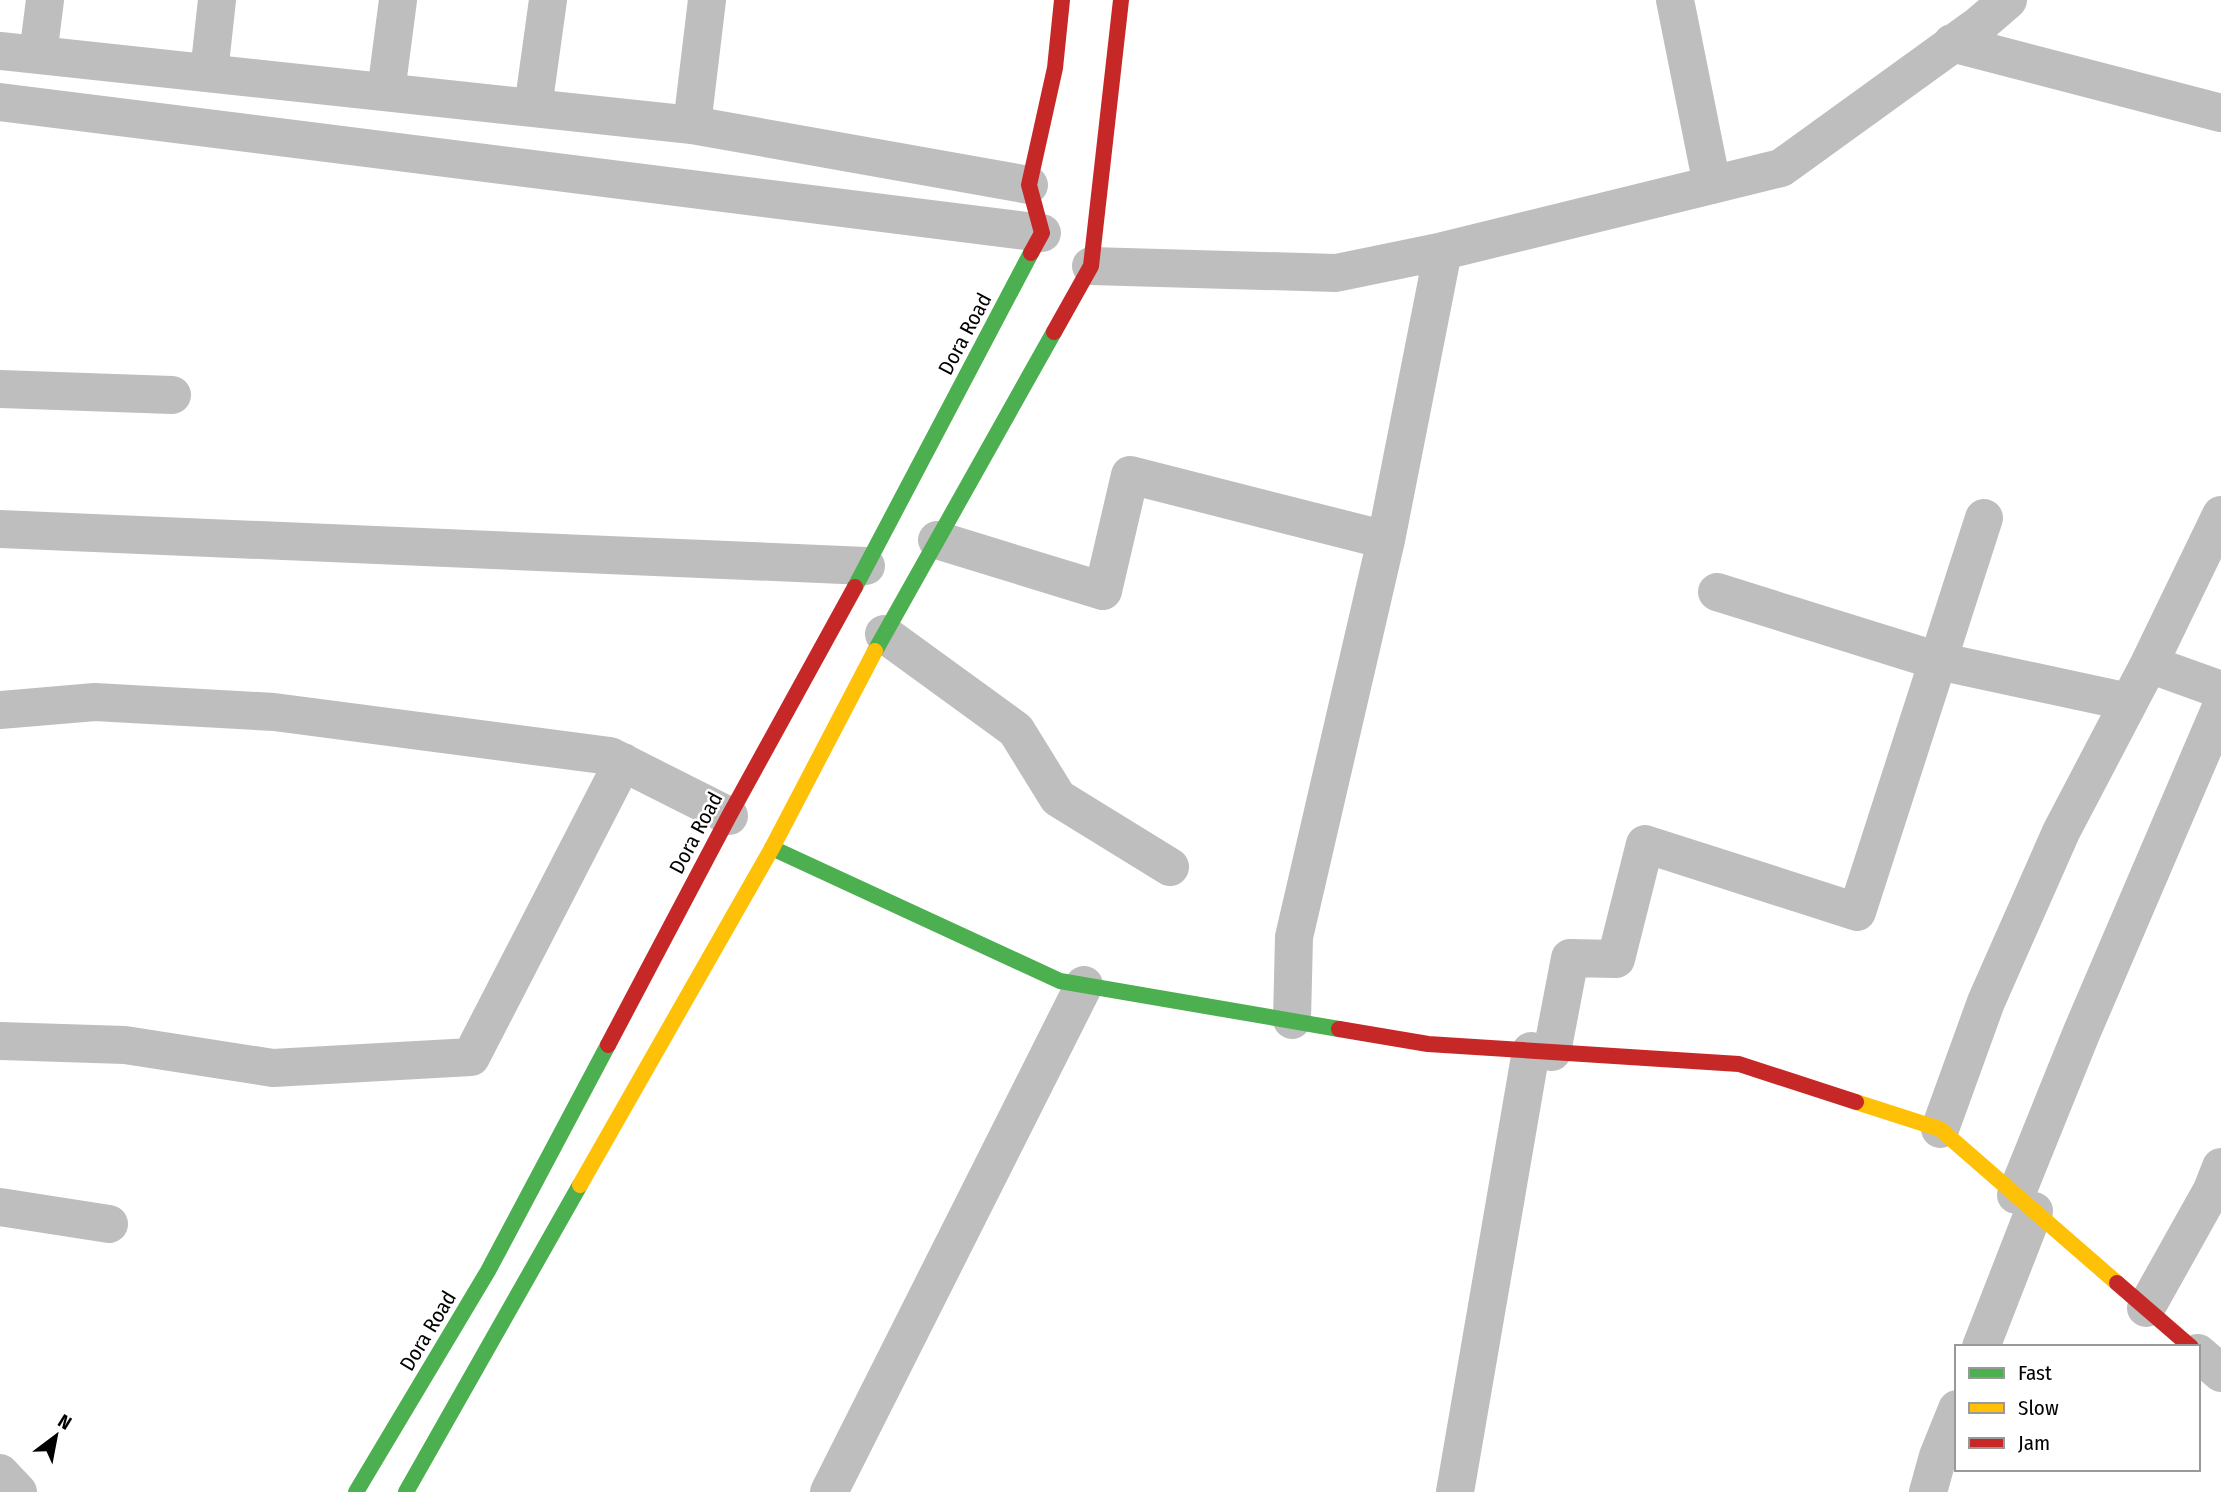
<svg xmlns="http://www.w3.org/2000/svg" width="2221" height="1492" font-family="'Fira Sans Condensed',sans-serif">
<rect width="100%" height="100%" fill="#fff"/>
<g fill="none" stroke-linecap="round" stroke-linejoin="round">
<path stroke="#bebebe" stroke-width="38" d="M1675 0 1712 185
M1952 43 2221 113
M0 51 692 125 1029 185
M38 55 45 0
M209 73 217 0
M386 92 398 0
M0 102 1042 233
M533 108 548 0
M692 125 707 0
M1091 266 1336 273 1443 251 1781 168 1979 25 2008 0
M0 389 172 395
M0 529 866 566
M937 540 1103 591 1130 475 1386 540
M1717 592 1938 661 2129 702
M884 634 1016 730 1058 798 1170 867
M2149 664 2221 690
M0 710 95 702 274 712 610 756 729 816
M1292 1020 1294 937 1386 540 1443 251
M0 1041 125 1045 273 1068 471 1057 623 762
M1552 1052 1570 958 1616 959 1645 844 1857 912 1984 518
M1940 1129 1986 1002 2061 832 2149 664 2221 515
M2016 1195 2081 1034 2221 707
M0 1207 109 1224
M2146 1308 2212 1190 2221 1167
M1981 1347 2034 1211
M2198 1353 2221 1373
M0 1473 18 1492
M829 1492 1084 985
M1455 1492 1531 1051
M1928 1492 1938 1456 1957 1409"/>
<path stroke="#4caf50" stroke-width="16" d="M855 587 1031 253
M875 651 1054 332
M772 848 1060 981 1339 1029
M356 1492 488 1271 608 1045
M406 1492 580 1185"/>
<path stroke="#ffc107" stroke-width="16" d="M1856 1102 1940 1129 2117 1283
M580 1185 772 848 875 651"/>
<path stroke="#c62828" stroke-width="16" d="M1031 253 1042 233 1029 185 1055 68 1062 0
M1054 332 1091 266 1121 0
M1339 1029 1428 1044 1739 1064 1856 1102
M608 1045 729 816 855 587
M2117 1283 2191 1347"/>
</g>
<g text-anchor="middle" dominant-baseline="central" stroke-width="5" stroke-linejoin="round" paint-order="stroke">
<g font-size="21" fill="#000" stroke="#fff">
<text transform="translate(965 334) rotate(-62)">Dora Road</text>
<text transform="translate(696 833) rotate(-62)">Dora Road</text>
<text transform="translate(428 1331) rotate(-59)">Dora Road</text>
</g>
</g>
<rect x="1955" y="1345" width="245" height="126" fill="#ffffff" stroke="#999999" stroke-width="2"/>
<rect x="1969" y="1368" width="35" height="10" fill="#4caf50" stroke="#999999" stroke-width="2"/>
<text x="2018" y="1380" font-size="21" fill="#000000">Fast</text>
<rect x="1969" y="1403" width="35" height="10" fill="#ffc107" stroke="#999999" stroke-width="2"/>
<text x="2018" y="1415" font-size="21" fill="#000000">Slow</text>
<rect x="1969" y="1438" width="35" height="10" fill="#c62828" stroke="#999999" stroke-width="2"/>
<text x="2018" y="1450" font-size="21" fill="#000000">Jam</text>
<g transform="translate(56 1436) rotate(32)" stroke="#ffffff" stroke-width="5" paint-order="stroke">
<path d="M0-5L12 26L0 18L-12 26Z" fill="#000000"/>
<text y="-10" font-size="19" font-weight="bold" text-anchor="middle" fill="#000000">N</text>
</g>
</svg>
